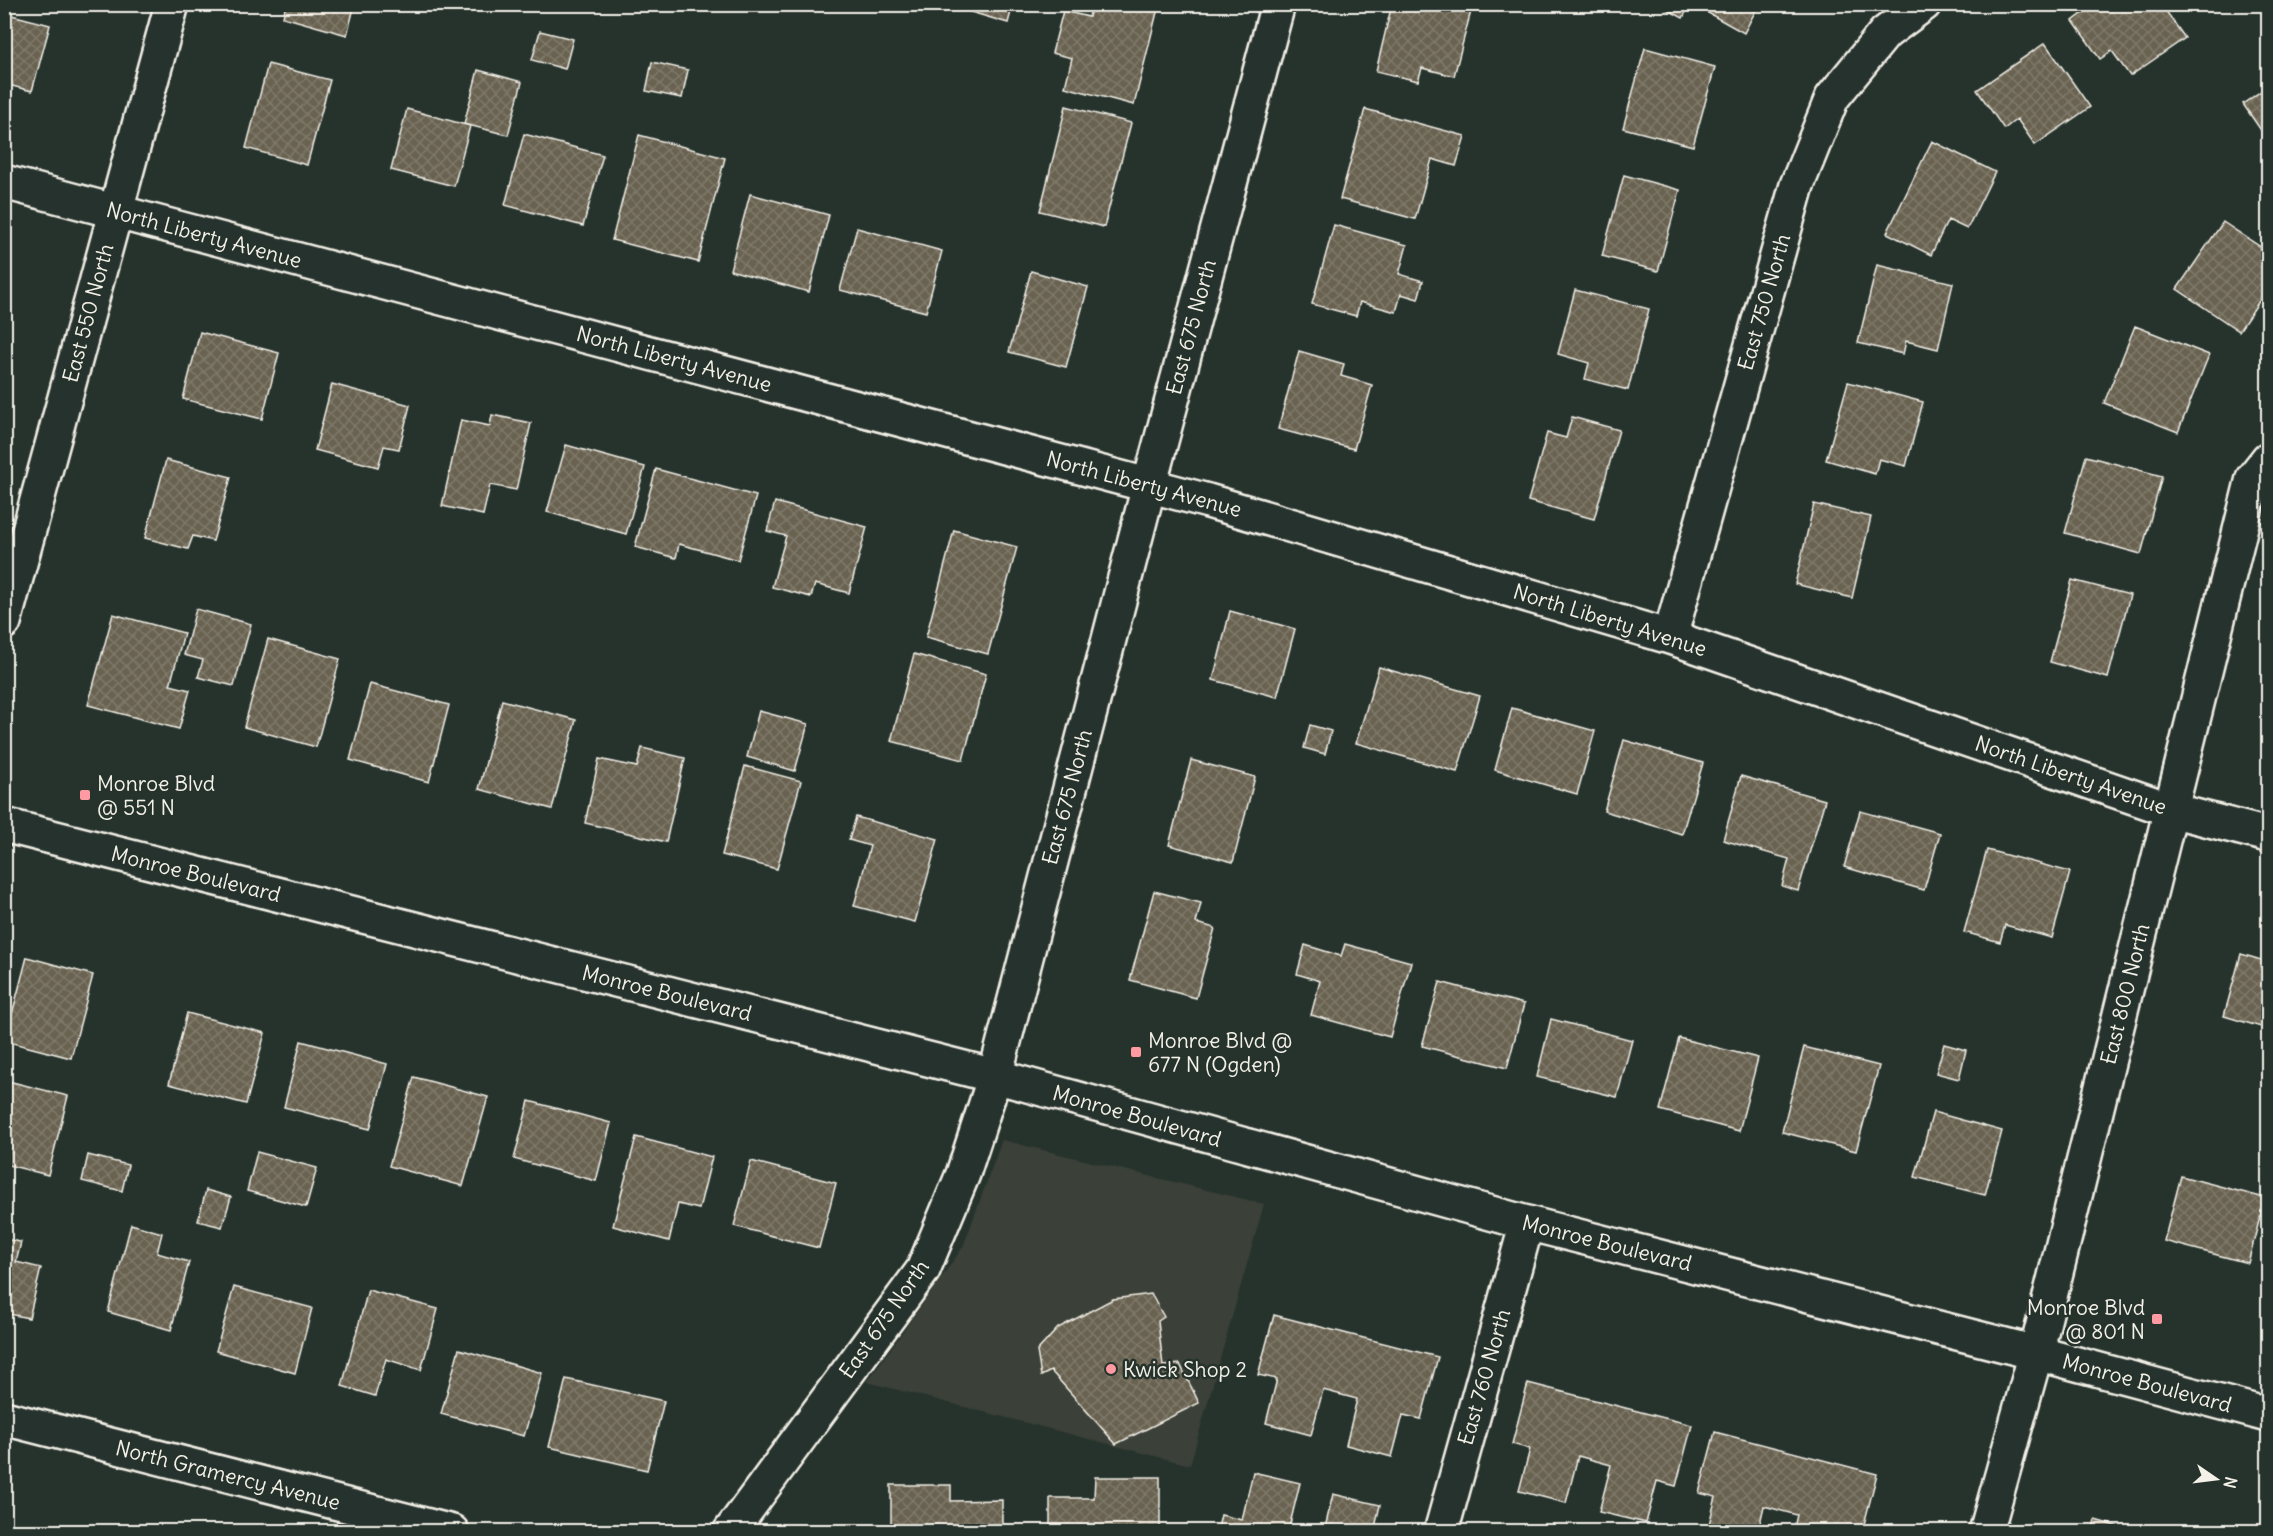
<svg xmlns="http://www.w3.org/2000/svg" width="2273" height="1536" font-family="Delius,sans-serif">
<defs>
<pattern id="building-cross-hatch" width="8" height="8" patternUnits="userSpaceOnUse" patternTransform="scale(1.5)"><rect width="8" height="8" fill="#696251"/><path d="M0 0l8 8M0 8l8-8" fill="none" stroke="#7f796a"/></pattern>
</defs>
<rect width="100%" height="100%" fill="#26332d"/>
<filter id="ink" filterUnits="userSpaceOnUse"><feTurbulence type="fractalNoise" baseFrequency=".0167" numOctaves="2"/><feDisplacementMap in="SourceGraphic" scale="12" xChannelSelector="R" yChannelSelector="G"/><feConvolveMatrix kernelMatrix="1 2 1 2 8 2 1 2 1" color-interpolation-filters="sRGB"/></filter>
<g filter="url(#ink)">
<path fill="#3a4138" d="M1002 1140 1264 1204 1190 1465 867 1382 963 1247Z"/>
<path fill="url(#building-cross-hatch)" stroke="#f4f1e8" stroke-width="1.5" d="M286 4H355L347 35 283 17Z
M944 4H1013L1008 23Z
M1092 4H1159L1134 105 1065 87 1072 58 1052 53 1063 11 1089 17Z
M1392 4H1445L1471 11 1454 76 1422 68 1418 81 1376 71Z
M1657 4H1690L1683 18Z
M1692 4H1759L1744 33Z
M2095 4H2161L2185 38 2130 76 2112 51 2100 59 2073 21Z
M4 13 50 25 32 91 4 84Z
M540 31 573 39 565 69 532 60Z
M2045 43 2090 107 2035 145 2017 119 2004 129 1977 90Z
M1645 48 1715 67 1693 146 1623 128Z
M652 62 688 70 682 98 646 91Z
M268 64 330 80 307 165 246 148Z
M478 70 522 82 508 135 464 124Z
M2268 86V138L2267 139 2243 104Z
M1066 106 1131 123 1104 227 1040 211Z
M407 109 470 126 454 186 391 170Z
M1365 109 1465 136 1456 166 1432 159 1415 219 1340 199Z
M524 134 603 155 583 226 505 205Z
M639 135 725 158 698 262 612 240Z
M1932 141 1995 172 1967 229 1948 220 1931 255 1887 233Z
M1624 175 1680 190 1658 271 1602 256Z
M750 194 829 215 809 292 730 270Z
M2223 222 2268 252V288L2239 331 2177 289Z
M1334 225 1407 245 1399 274 1423 281 1418 299 1401 294 1396 312 1360 302 1356 316 1312 304Z
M857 228 942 251 926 312 840 290Z
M1877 265 1953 283 1938 349 1906 341 1903 354 1858 343Z
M1031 271 1088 287 1066 367 1009 352Z
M1575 290 1649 309 1628 390 1585 379 1589 363 1558 354Z
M2135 326 2209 355 2178 432 2104 403Z
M200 332 279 353 262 419 183 399Z
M1299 351 1344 364 1341 376 1372 385 1354 449 1278 429Z
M1848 382 1923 402 1906 466 1879 459 1875 474 1826 460Z
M332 384 410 405 399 449 384 446 378 467 315 450Z
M492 415 531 423 516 490 490 485 483 515 442 506 461 420 490 426Z
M1572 417 1619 430 1594 519 1528 501 1547 433 1566 438Z
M566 445 645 467 626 534 547 512Z
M2086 456 2162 476 2141 554 2065 533Z
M166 460 231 477 213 541 193 536 188 549 145 538Z
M656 469 756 496 738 560 679 544 676 558 635 547Z
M775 502 867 527 849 593 815 584 811 597 772 587 786 536 767 531Z
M1814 504 1871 517 1852 598 1795 584Z
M954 530 1017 547 988 654 926 637Z
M2072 580 2130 595 2108 678 2050 662Z
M196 609 251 624 234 686 198 677 203 660 184 655Z
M1230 611 1295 629 1277 697 1213 680Z
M113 614 184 633 170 685 190 690 179 729 88 705Z
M268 639 340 659 316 747 244 727Z
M914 654 986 674 963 760 891 741Z
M1379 667 1480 696 1457 772 1356 743Z
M370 684 449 705 429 782 350 760Z
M502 700 576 720 552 809 479 789Z
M1512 708 1595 731 1577 794 1495 770Z
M759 711 808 724 795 771 747 757Z
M1310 725 1331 731 1325 754 1304 748Z
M1624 740 1703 763 1682 834 1604 811Z
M642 748 685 758 666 842 585 823 599 759 637 767Z
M1191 760 1255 777 1233 862 1169 845Z
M745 766 801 781 777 869 722 855Z
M1741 776 1825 800 1798 891 1782 886 1789 859 1723 840Z
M1860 811 1940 833 1924 890 1844 867Z
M856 817 938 839 915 922 854 906 870 846 849 840Z
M1987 850 2070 872 2052 938 2005 925 2000 942 1964 932Z
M1154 891 1201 903 1196 923 1215 928 1196 998 1130 980Z
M1345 944 1411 962 1390 1037 1311 1015 1320 981 1297 974 1305 945 1341 956Z
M2241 954 2268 962V1029L2224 1016Z
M27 957 93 975 71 1058 5 1041Z
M1440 982 1524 1004 1507 1068 1422 1046Z
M187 1013 265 1033 246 1104 169 1084Z
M1551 1019 1632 1040 1617 1097 1537 1077Z
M1679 1038 1758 1058 1739 1131 1660 1110Z
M301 1041 387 1064 370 1129 284 1107Z
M1944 1044 1966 1050 1959 1079 1936 1073Z
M1804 1047 1879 1066 1856 1151 1782 1132Z
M414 1077 488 1097 463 1186 389 1166Z
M4 1080 68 1096 48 1175 4 1164Z
M529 1101 611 1123 596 1181 514 1159Z
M1933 1112 2002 1131 1985 1195 1915 1177Z
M636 1137 712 1157 699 1209 678 1204 669 1241 613 1226Z
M257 1152 317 1168 306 1207 247 1191Z
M88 1155 128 1165 122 1191 82 1181Z
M751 1161 836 1183 819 1248 734 1226Z
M2181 1176 2265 1198 2248 1263 2164 1241Z
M206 1190 231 1197 222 1227 198 1221Z
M131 1224 162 1233 157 1253 189 1262 171 1330 108 1312Z
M4 1239 21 1242 16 1262 41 1268 29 1318 4 1313Z
M234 1287 312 1308 295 1373 216 1351Z
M368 1290 438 1309 421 1370 386 1359 375 1396 342 1386Z
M1151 1294 1164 1317 1158 1321 1163 1366 1180 1364 1199 1403 1116 1444 1051 1371 1041 1376 1037 1351 1058 1328 1113 1299Z
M1274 1315 1438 1357 1421 1419 1403 1415 1392 1457 1346 1445 1357 1399 1323 1390 1311 1435 1266 1423 1277 1379 1258 1375Z
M459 1349 542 1373 524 1436 441 1414Z
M566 1379 664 1401 647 1470 549 1447Z
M1528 1383 1692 1425 1676 1486 1657 1481 1646 1523 1599 1512 1611 1465 1578 1456 1566 1503 1519 1491 1530 1449 1512 1444Z
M1715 1432 1877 1474 1862 1532H1793L1797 1515 1764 1506 1758 1532H1707L1716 1497 1699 1493Z
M1253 1472 1300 1483 1289 1528 1301 1532H1217L1221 1515 1242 1520Z
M1095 1477H1160V1532H1050V1498H1094Z
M891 1485H951V1501L1002 1500V1532H891Z
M1333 1494 1380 1505 1374 1532H1324Z
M2095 1520 2137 1532H2092Z"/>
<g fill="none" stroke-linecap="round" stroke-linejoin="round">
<g stroke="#f4f1e8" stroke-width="38">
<path id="street" d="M4 182 1208 501 1670 637 2171 810 2268 835
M4 622 172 4
M1670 637 1797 185 1832 98 1885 33 1924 4
M4 1418 452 1532
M730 1532 923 1270 963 1174 995 1076 1149 486 1278 4
M1441 1532 1527 1223
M1986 1532 2036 1353 2253 478 2268 459"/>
</g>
<g stroke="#f4f1e8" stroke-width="38">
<path id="secondary" d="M4 825 995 1076 1527 1223 2036 1353 2268 1415"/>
</g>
<use href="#street" stroke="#26332d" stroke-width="33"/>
<use href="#secondary" stroke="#26332d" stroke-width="33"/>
</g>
</g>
<g fill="#ff9aa2" stroke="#26332d" stroke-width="2">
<rect x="79" y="789" width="12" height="12" rx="3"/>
<rect x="1130" y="1046" width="12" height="12" rx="3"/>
<rect x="2151" y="1313" width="12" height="12" rx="3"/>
<circle cx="1111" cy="1369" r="6"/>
</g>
<g text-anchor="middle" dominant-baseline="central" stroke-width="5" stroke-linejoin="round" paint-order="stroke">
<g font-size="21" fill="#f4f1e8" stroke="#26332d">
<text transform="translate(204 235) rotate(15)">North Liberty Avenue</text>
<text transform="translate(1764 302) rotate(-74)">East 750 North</text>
<text transform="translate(88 313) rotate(-75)">East 550 North</text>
<text transform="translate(1191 327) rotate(-75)">East 675 North</text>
<text transform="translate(674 359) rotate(15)">North Liberty Avenue</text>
<text transform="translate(1144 484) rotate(15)">North Liberty Avenue</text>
<text transform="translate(1610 620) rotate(17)">North Liberty Avenue</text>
<text transform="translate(2071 775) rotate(19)">North Liberty Avenue</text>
<text transform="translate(1067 797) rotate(-75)">East 675 North</text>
<text transform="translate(196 874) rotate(14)">Monroe Boulevard</text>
<text transform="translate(667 993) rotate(14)">Monroe Boulevard</text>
<text transform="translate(2125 994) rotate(-76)">East 800 North</text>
<text transform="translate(1137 1116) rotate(16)">Monroe Boulevard</text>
<text transform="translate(1607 1243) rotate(14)">Monroe Boulevard</text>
<text transform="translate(884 1319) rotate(-55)">East 675 North</text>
<text transform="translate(1484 1377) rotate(-74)">East 760 North</text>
<text transform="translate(2147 1383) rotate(15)">Monroe Boulevard</text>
<text transform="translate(228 1475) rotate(14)">North Gramercy Avenue</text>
</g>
<g font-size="21" fill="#f4f1e8" stroke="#26332d" text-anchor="start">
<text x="97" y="783">Monroe Blvd<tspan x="97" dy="24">@ 551 N</tspan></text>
<text x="1148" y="1040">Monroe Blvd @<tspan x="1148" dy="24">677 N (Ogden)</tspan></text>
<text x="2145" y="1307" text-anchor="end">Monroe Blvd<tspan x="2145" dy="24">@ 801 N</tspan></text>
<text x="1123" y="1369">Kwick Shop 2</text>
</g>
</g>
<rect width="2273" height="1536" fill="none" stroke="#26332d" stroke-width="24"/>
<rect x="12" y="12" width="2249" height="1512" fill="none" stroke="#f4f1e8" stroke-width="2" filter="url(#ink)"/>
<g transform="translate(2216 1479) rotate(104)" stroke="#26332d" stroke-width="4.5" paint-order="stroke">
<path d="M0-4.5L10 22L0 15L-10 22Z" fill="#f4f1e8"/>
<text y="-9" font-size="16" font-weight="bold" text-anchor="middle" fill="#f4f1e8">N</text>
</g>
</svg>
